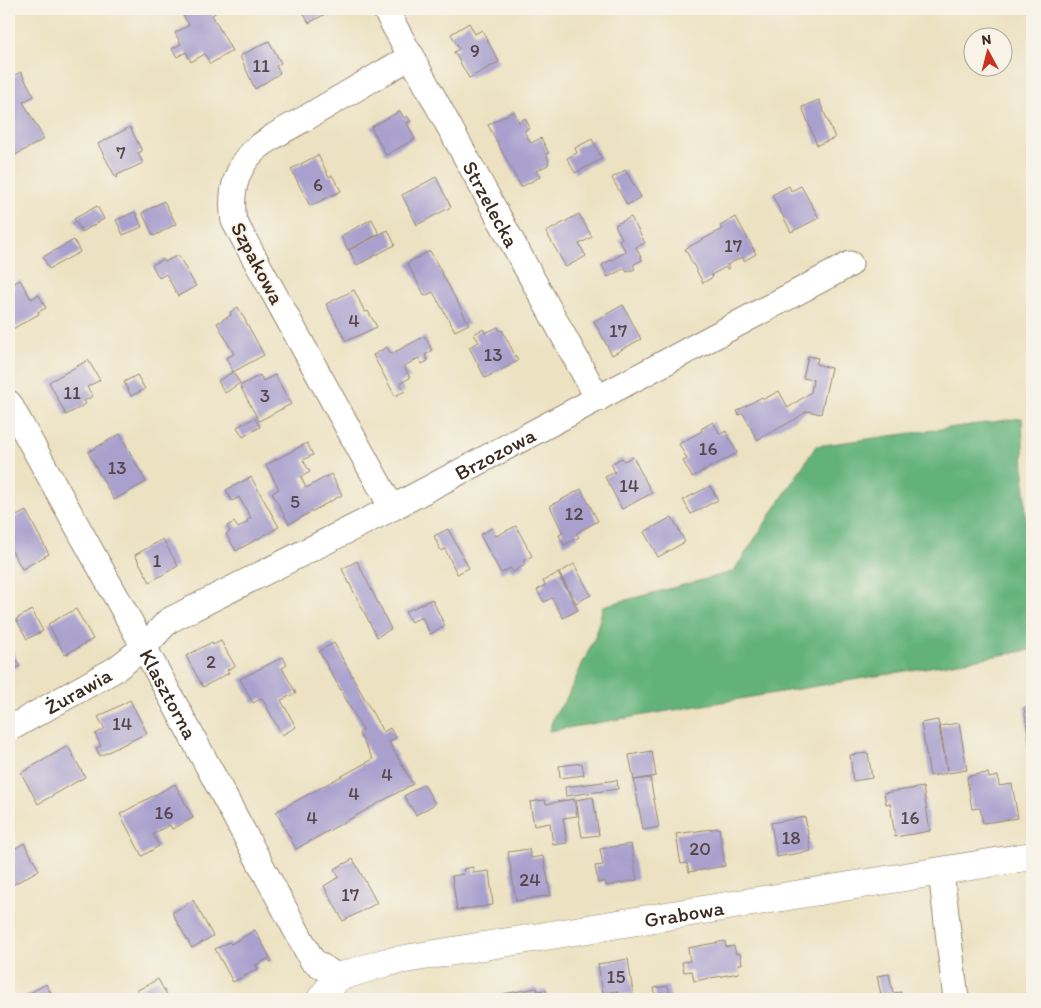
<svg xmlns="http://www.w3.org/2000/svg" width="1041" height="1008" font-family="Itim,sans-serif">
<rect width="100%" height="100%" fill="#f7f3e8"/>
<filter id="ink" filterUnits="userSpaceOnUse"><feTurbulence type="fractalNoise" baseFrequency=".02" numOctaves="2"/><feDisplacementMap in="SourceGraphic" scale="10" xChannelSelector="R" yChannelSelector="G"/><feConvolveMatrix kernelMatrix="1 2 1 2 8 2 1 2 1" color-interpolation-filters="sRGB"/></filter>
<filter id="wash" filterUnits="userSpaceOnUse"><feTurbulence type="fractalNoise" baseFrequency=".0096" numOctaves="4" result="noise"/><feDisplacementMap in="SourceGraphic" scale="20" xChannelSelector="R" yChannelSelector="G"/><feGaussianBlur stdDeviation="1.12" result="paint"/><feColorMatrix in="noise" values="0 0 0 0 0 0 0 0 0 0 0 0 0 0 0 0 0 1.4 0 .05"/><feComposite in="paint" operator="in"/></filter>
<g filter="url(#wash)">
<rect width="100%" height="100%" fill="#ece2c2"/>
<path fill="#63b27c" stroke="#4f6e4d" d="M1022 418 1031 650 549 731 554 716 566 699 595 637 603 606 733 572 816 446Z"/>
<g id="blocks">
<path fill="#a9a0ce" d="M182 9H222L212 15 232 51 210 64 205 54 191 62 186 52 177 57 172 49 181 44 175 33 189 25 180 10Z
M301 9H334L309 23Z
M469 23 475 34 482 30 499 62 469 78 454 52 459 49 451 34Z
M269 41 281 63 276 66 280 73 255 89 240 56Z
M21 72 34 96 23 102 44 139 12 157 9 151V78Z
M819 100 835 138 817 145 802 107Z
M400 111 404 118 407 116 411 121 407 123 415 139 386 155 371 127Z
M514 111 519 122 525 118 530 128 524 131 531 143 541 138 549 153 546 154 549 160 548 165 536 171 540 177 521 187 488 125Z
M130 127 142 151 138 153 143 163 117 175 118 177 116 178 98 144Z
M592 139 602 159 575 173 567 158 577 153 575 148Z
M318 155 329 177 332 175 341 191 310 206 291 169Z
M625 170 641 197 627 205 612 178Z
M436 177 451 207 417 225 402 195Z
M789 186 791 191 801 186 819 218 791 232 772 195Z
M164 201 176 224 154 236 142 213Z
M97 206 104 219 82 232 74 219Z
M135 212 142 227 123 235 116 220Z
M579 214 592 237 579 244 586 256 566 267 546 232Z
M631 217 645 243 636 247 642 260 633 265 635 269 627 272 625 268 608 277 602 265 626 252 619 240 622 238 615 225Z
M736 217 756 254 744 261 742 257 727 265 729 268 727 269 726 267 711 275 713 277 703 283 685 249 722 229 720 226Z
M372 219 379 234 348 250 341 236Z
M388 230 395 245 357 265 349 250Z
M74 240 80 252 49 269 43 257Z
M430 251 469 324 455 331 433 292 425 296 407 263Z
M178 255 196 286 178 296 166 274 159 278 152 265 163 259 165 262Z
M20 280 31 299 39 295 46 308 38 312 39 314 9 331V286Z
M354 290 365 312 368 311 377 327 346 341 326 304Z
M623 305 641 339 612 355 594 321Z
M238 307 264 355 233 372 226 358 234 354 217 323 231 315 230 312Z
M498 327 500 331 502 330 518 361 485 378 469 347 479 342 474 334 483 329 485 333Z
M425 336 432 351 425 355 428 361 422 364 419 358 404 366 410 378 400 383 405 391 395 396 373 355 387 347 391 354Z
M808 356 818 358 816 364 831 368 821 414 807 411 794 420 757 440 743 413 739 415 737 411 762 397 764 399 779 391 788 408 811 392 813 380 803 378Z
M88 360 100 380 87 387 93 396 84 401 86 404 66 415 49 382Z
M233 372 240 383 225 393 218 381Z
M137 375 145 389 131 396 124 382Z
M260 375 263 381 275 375 291 404 259 421 240 386Z
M255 418 260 427 243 437 237 427Z
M713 422 720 434 726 431 737 453 692 477 683 461 687 459 679 444 702 431 701 429Z
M120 434 146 482 114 500 88 452Z
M307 443 313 455 303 460 310 472 301 477 306 488 331 474 342 495 289 524 272 493 279 489 266 465Z
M633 457 652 493 622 509 605 477 615 472 611 464 622 458 624 461Z
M251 477 279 527 236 551 226 534 230 532 227 526 234 522 238 528 248 522 247 520 251 518 239 497 232 501 226 490Z
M710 486 718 500 691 514 683 500Z
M581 489 598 521 576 533 579 537 564 545 559 535 563 533 550 506Z
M26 511 49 554 22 569 9 546V520Z
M672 517 685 542 658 557 644 532Z
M516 526 532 556 523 561 525 565 513 572 510 568 501 573 480 535 492 528 496 536Z
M448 529 469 568 457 574 445 549 441 551 434 536Z
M163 539 178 566 150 582 135 555Z
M357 561 391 629 377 637 342 569Z
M574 564 591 595 576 603 559 573Z
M558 573 578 610 563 618 552 598 544 602 537 590 545 585 543 581Z
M432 599 445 626 430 634 422 617 411 622 405 612Z
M76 609 93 639 65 655 48 624Z
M32 610 43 631 27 639 16 619Z
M221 641 235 666 227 670 229 673 203 687 186 656 212 642 213 645Z
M334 643 383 732 390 728 396 738 389 742 413 784 296 849 276 812 373 759 359 733 363 730 319 651Z
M9 645 20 666 9 671Z
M283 657 287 665 282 668 296 693 281 700 296 727 282 735 262 698 253 703 240 679Z
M130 700 147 733 100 756 96 748 101 746 95 734 105 729 98 717Z
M1032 706V756L1031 757 1024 707Z
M938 720 947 770 940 726 959 723 967 770 930 776 921 723Z
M68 746 85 777 38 804 21 773Z
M652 751 656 776 634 780 629 755Z
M868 753 872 778 853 781 850 755Z
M582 763 584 775 560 778 559 766Z
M988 773 989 778 998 776 999 786 1012 784 1018 818 983 823 980 808 972 809 967 779 968 776Z
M650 778 659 827 643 830 634 780Z
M617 780 618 789 566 796 565 787Z
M175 784 193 818 172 829 170 825 153 834 159 846 142 856 120 814Z
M424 784 435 804 416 815 404 796Z
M923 787 930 831 895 837 890 803 886 804 884 793Z
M593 797 599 835 582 837 576 800Z
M574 799 577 816 563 818 567 843 553 845 550 823 534 826 530 802 545 800 546 804Z
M805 817 811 851 777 857 771 823Z
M719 828 725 866 689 872 687 863 681 864 676 834Z
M24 843 39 870 9 887V852Z
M631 844 637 880 606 886 605 881 598 883 595 866 603 865 600 849Z
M529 849 531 858 543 856 551 895 516 901 508 852Z
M353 859 377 903 343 921 324 886 339 877 334 869Z
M473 867V873L489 871 493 905 457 910 452 876 464 874 463 869Z
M193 900 213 936 192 948 172 913Z
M255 930 272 961 270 962 268 959 256 965 258 969 233 982 215 949 229 942 231 944Z
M725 941 726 947 734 946 736 954 740 953 742 964H738L739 973 694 981 692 971 684 972 682 962 690 961 688 948Z
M628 959 633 993 618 996 617 991 603 993 598 964Z
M889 974 893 993 901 992 903 999H882L877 976Z
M158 979 169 999H140L136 991Z
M46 984 54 999H18L30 993Z
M668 986 671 999H656L654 988Z
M537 988 538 991 546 990 548 999H504L503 994Z"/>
</g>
</g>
<g filter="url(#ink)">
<use href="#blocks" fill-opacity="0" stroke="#948670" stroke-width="1"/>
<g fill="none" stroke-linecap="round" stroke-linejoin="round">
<g stroke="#948670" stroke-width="27">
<g id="minor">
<path id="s1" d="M385 9 598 399"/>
<path id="s2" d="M9 403 144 647 312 960 338 977"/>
<path d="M392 508 234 221C230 197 234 175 249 156 262 141 288 128 306 118 341 97 376 77 412 56"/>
<path id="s3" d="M9 729 116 669 144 647 168 621 392 508 850 264"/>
<path d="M941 872 956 999"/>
</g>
</g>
<g stroke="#948670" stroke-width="29">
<g id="tertiary">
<path id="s4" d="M321 999 338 977 387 962 1032 856"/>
</g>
</g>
<use href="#minor" stroke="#fff" stroke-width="25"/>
<use href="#tertiary" stroke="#fff" stroke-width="28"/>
</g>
</g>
<g text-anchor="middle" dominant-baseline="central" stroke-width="4" stroke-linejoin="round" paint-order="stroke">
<g font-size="19" fill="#56484a">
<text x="475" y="50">9</text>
<text x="261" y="65">11</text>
<text x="121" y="152">7</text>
<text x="318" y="184">6</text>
<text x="733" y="245">17</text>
<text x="354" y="320">4</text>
<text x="618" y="330">17</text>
<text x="493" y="354">13</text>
<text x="72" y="392">11</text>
<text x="265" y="395">3</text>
<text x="708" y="448">16</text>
<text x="117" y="467">13</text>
<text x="629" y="485">14</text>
<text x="295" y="501">5</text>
<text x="574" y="513">12</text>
<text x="157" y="560">1</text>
<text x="211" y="661">2</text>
<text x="122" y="723">14</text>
<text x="387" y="774">4</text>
<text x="354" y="793">4</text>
<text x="164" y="812">16</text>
<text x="312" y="817">4</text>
<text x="910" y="817">16</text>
<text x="791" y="837">18</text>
<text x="700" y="848">20</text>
<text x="530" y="879">24</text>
<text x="350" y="894">17</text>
<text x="616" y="976">15</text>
</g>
<g font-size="21" fill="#3b2a1e" stroke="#f7f3e8">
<text stroke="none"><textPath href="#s1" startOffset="222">Strzelecka</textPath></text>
<text transform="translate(258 263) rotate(62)">Szpakowa</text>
<text stroke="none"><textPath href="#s3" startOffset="561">Brzozowa</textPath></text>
<text stroke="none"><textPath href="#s3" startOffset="79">Żurawia</textPath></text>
<text stroke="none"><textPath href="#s2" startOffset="332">Klasztorna</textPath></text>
<text stroke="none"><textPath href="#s4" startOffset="380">Grabowa</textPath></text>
</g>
</g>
<rect width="1041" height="1008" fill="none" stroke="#f7f3e8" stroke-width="30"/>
<g transform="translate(988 52) rotate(353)"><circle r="24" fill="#f7f3e8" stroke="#aca397"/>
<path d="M0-4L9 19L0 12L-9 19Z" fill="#c8321e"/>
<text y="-8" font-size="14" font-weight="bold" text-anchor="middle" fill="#3b2a1e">N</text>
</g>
</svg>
